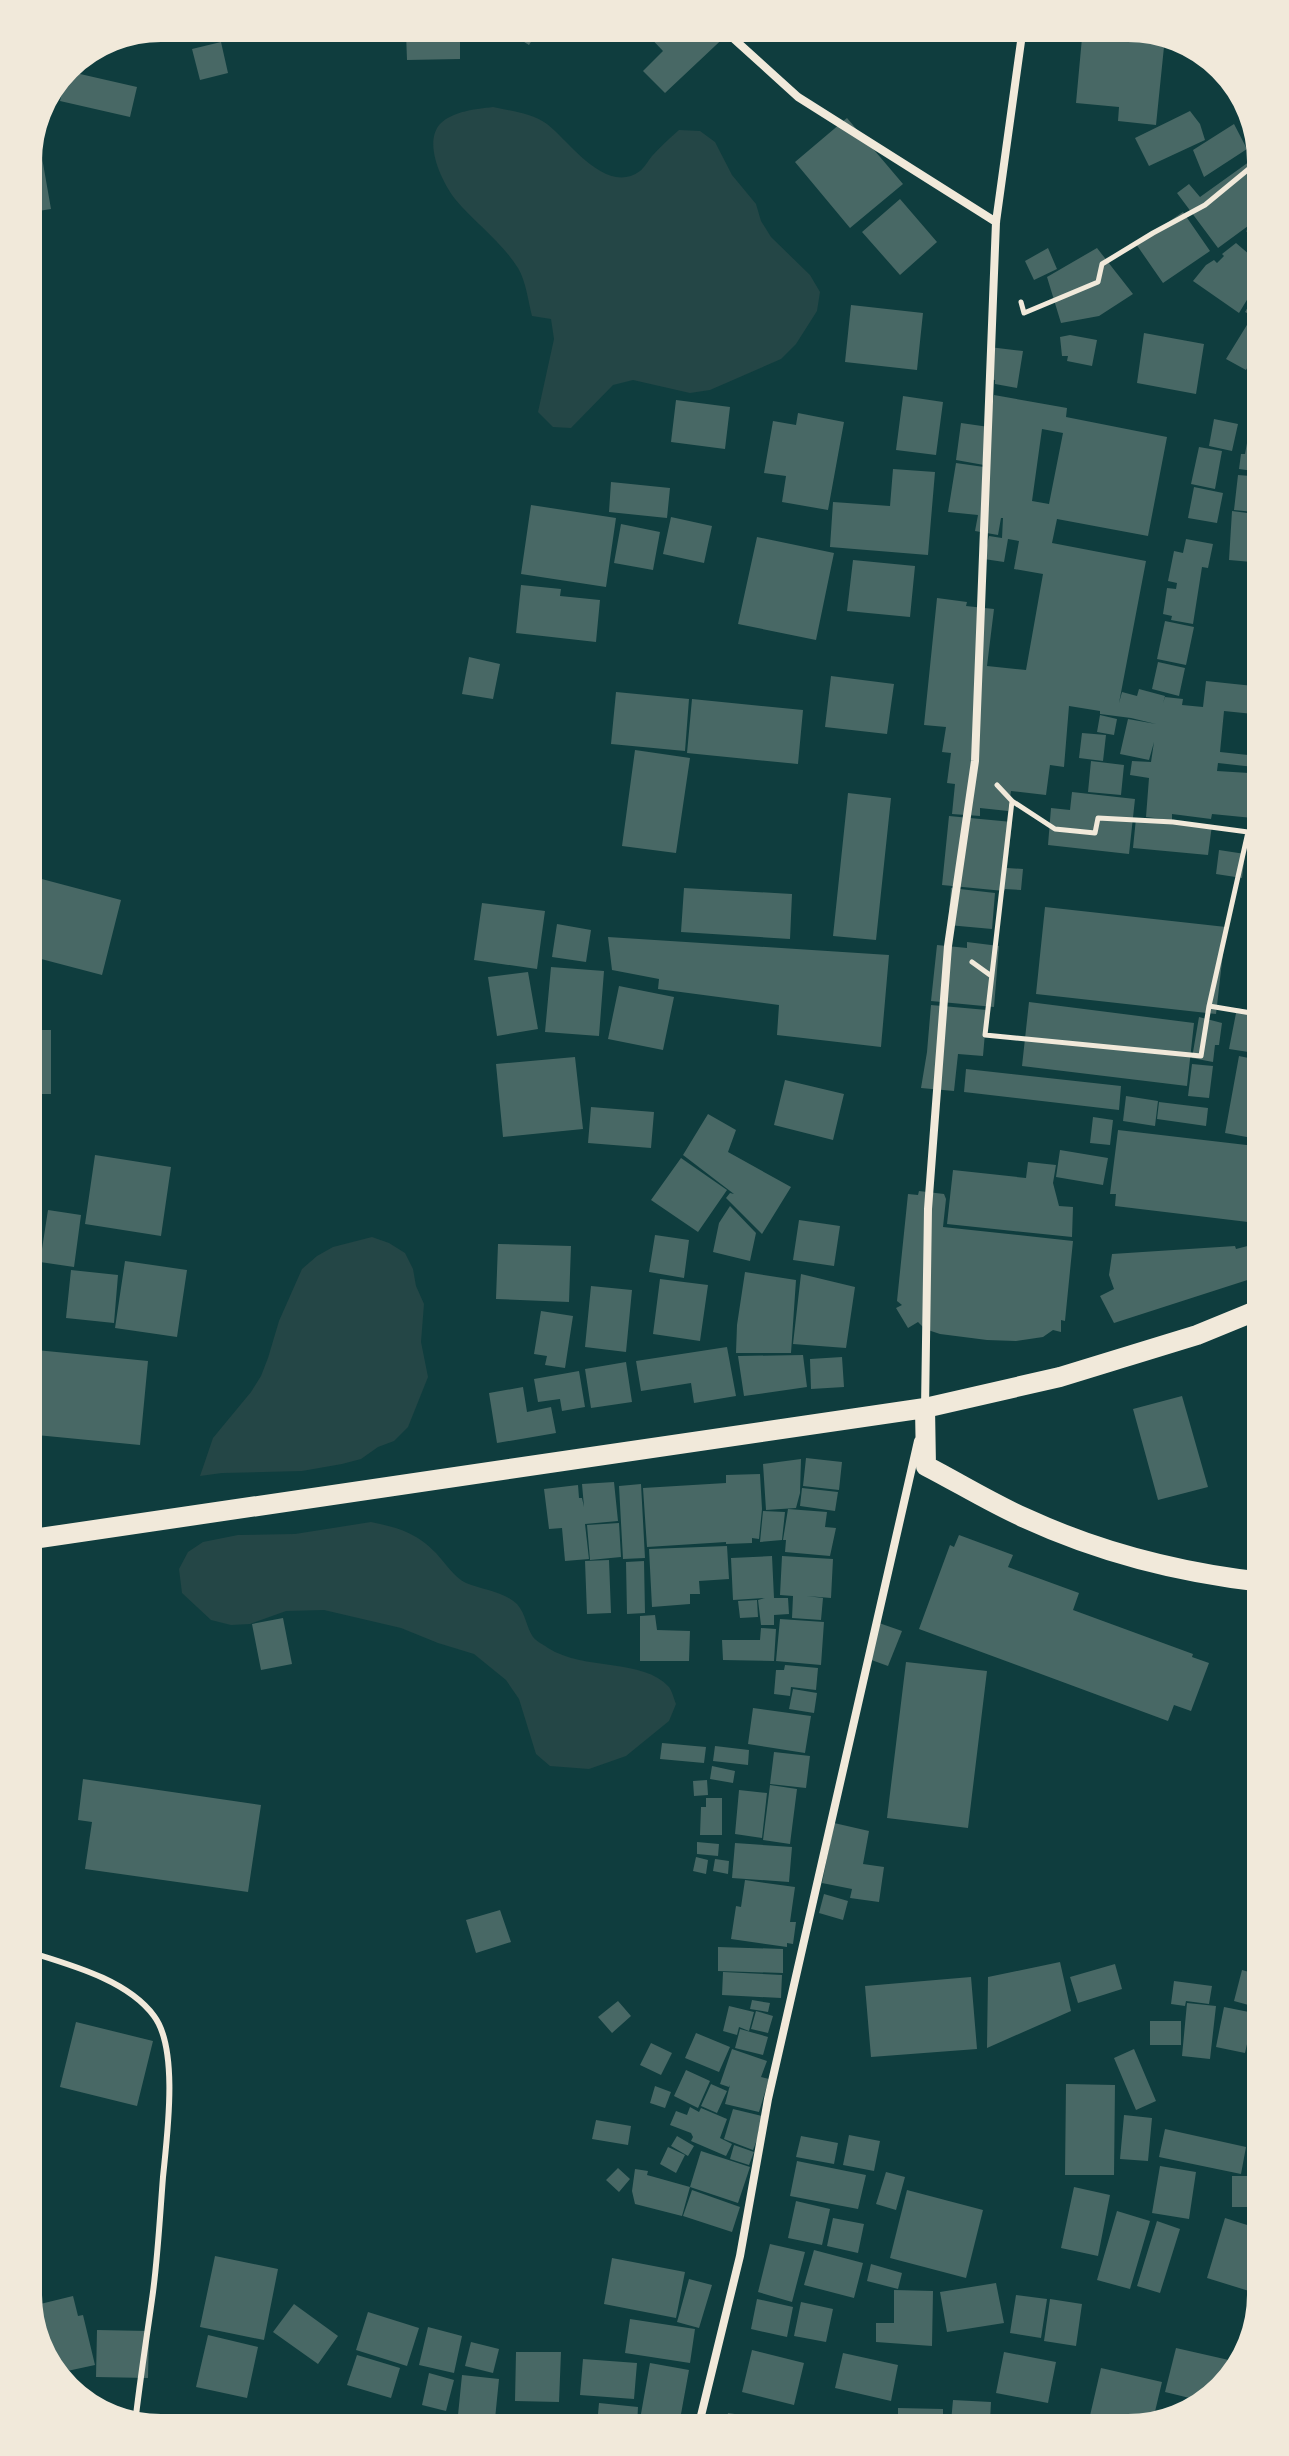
<svg xmlns="http://www.w3.org/2000/svg" width="1289" height="2456" font-family="'Fira Sans',sans-serif">
<rect width="100%" height="100%" fill="#0f3d3e"/>
<path fill="#244646" d="M493 107C511 111 532 113 547 124 569 141 606 196 640 171 644 168 648 161 652 156 660 147 669 139 679 130L700 131 715 142 732 175 756 204 761 221 771 237 810 275 820 292 817 311 796 344 781 359 710 390 690 393 633 380 613 385 571 428 553 427 538 412 554 339 551 319 532 316C528 301 526 281 518 268 501 241 475 223 455 199 442 182 423 143 440 124 453 111 476 109 493 107Z
M372 1237 389 1243 405 1253 413 1269 416 1286 424 1304 421 1342 428 1377 408 1427 394 1441 378 1447 361 1459 342 1464 302 1471 222 1473 200 1476 213 1438 251 1392 261 1376 268 1358 279 1321 302 1269 317 1256 333 1247Z
M371 1522C399 1528 415 1532 436 1553 445 1563 454 1577 466 1583 483 1590 503 1591 517 1604 526 1614 526 1627 533 1637 536 1641 544 1645 548 1648 584 1671 643 1658 669 1687 672 1691 674 1699 676 1704L669 1721 626 1756 589 1769 550 1766 536 1754 519 1699 506 1680 474 1654 438 1643 401 1628 324 1610 286 1611 250 1624 231 1625 211 1620 182 1593 179 1569 188 1552 203 1542 238 1535 295 1534Z"/>
<path fill="#486865" fill-rule="evenodd" d="M1083 27H1112L1147 30 1165 37 1156 125 1118 121 1119 107 1076 103Z
M732 30 665 93 643 71 663 51 644 31Z
M508 32H537L529 45Z
M406 33H460V59L407 60Z
M221 42 228 73 200 80 192 49Z
M67 71 137 87 130 117 60 101Z
M1190 111 1200 124 1205 140 1149 166 1135 138Z
M847 118 903 184 850 228 795 162Z
M1234 124 1247 149 1204 177 1193 150Z
M37 129 51 209 26 213V153Z
M1253 159 1263 170V215L1218 248 1177 193 1189 184 1200 197Z
M900 199 937 242 900 275 862 232Z
M1183 212 1210 251 1163 283 1136 244Z
M1263 218V261L1252 252 1259 243 1246 231Z
M1236 243 1257 261 1258 267 1252 274 1259 280 1239 313 1193 281 1206 265 1214 260 1217 263 1224 256 1222 254Z
M1048 248 1057 269 1034 280 1025 261Z
M1097 248 1133 294 1099 316 1061 323 1047 277Z
M1259 288 1263 290V321L1245 312Z
M851 305 923 313 917 370 845 362Z
M1250 320 1263 327V340L1246 370 1226 359Z
M1144 333 1204 344 1196 394 1137 383Z
M1070 335 1097 340 1092 366 1067 361 1068 356H1062L1060 337Z
M989 347 1023 351 1017 388 995 384V380L986 379Z
M994 395 1067 408 1066 417 1167 437 1148 536 1057 519 1052 543 1146 561 1119 703 1122 692 1137 696 1139 689 1165 696 1163 703 1165 697 1183 699 1182 705 1203 707 1206 681 1263 687V715L1224 711 1220 752 1248 755 1249 751 1263 752V768L1218 763 1217 771 1249 773V769L1263 770V819L1212 814 1211 819 1172 814V820L1146 817 1149 778 1130 775 1132 761 1151 762 1154 742 1149 760 1120 754 1128 719 1156 724 1131 718 1100 714V711L1069 706 1064 767 1050 765 1046 795 1011 791 1008 811 980 808V816L952 814 955 784 947 783 951 753 942 752 946 727 924 725 937 598 967 602 966 606 994 609 987 666 1026 670 1043 574 1014 569 1019 541 1008 539 1004 562 984 559 989 536 1002 538 1003 518H1001L998 535 975 531 978 515 948 512 956 463 984 467V465L956 460 961 423 989 427ZM1042 429 1063 433 1049 504 1032 501Z
M903 396 943 402 936 455 896 450Z
M676 400 730 407 725 449 671 442Z
M798 413 844 422 828 510 782 502 786 476 764 473 773 421 796 425Z
M1214 419 1238 424 1232 451 1209 446Z
M1247 443 1263 446 1261 472 1239 469 1241 454H1245Z
M1199 447 1222 451 1215 489 1191 484Z
M893 469 935 472 928 555 830 547 833 502 890 506Z
M1238 475 1263 477V513L1234 510Z
M611 482 670 488 667 518 609 512Z
M1194 487 1223 493 1217 523 1188 518Z
M531 505 616 518 606 587 521 574Z
M1232 511 1263 515 1261 551 1253 550 1252 562 1229 560Z
M671 517 712 526 704 563 663 554Z
M621 524 660 532 653 570 614 563Z
M757 537 834 553 816 640 738 624Z
M1186 539 1213 544 1208 568 1202 567 1193 624 1171 620 1172 616 1163 614 1167 588 1176 589 1177 583 1168 581 1174 551 1183 553Z
M853 560 915 566 910 617 847 611Z
M521 585 561 589 560 596 600 600 596 642 516 633Z
M1165 621 1194 627 1186 665 1157 659Z
M469 657 500 664 493 699 462 694Z
M1158 662 1185 668 1179 696 1152 689Z
M831 676 894 684 887 734 825 727Z
M616 692 689 699 685 751 611 744Z
M692 699 803 710 798 764 687 753Z
M1100 715 1117 719 1114 735 1097 732Z
M1082 733 1106 735 1103 761 1079 758Z
M635 750 690 758 676 853 622 846Z
M1091 761 1124 765 1121 795 1088 792Z
M1072 792 1135 799 1129 854 1048 845 1051 808 1070 810Z
M848 793 891 798 876 940 833 936Z
M949 816 1012 822 1007 868 1023 869 1021 890 1005 889 1004 891 942 885Z
M1136 818 1212 825 1208 855 1133 848Z
M1219 850 1245 854 1242 878 1216 874Z
M38 878 121 900 102 975 26 955V923Z
M684 888 792 894 790 939 681 932Z
M951 888 995 893 992 929 948 925Z
M482 903 545 911 537 969 474 960Z
M1045 907 1226 927 1216 1014 1036 994Z
M557 924 591 930 586 962 552 957Z
M608 937 889 955 881 1047 777 1035 779 1005 658 989 659 979 612 970Z
M967 942 999 946 994 1007 931 1001 937 945 967 948Z
M1255 953 1263 954V991L1250 989Z
M551 967 604 971 599 1036 545 1032Z
M528 972 538 1029 497 1036 488 977Z
M619 986 674 997 663 1050 608 1039Z
M1029 1002 1194 1023 1187 1086 1022 1066Z
M931 1005 987 1010 983 1056 958 1054 954 1091 921 1088 927 1052Z
M1237 1008 1263 1013V1058L1255 1056V1053L1229 1049Z
M1199 1017 1222 1023 1219 1045H1215L1213 1062 1192 1058Z
M26 1030H51V1094H26Z
M1239 1056 1263 1061V1140L1225 1133Z
M575 1057 583 1129 503 1137 496 1064Z
M1192 1064 1213 1066 1209 1098 1188 1096Z
M966 1069 1121 1086 1119 1110 964 1092Z
M785 1080 844 1094 833 1140 774 1125Z
M1126 1096 1158 1101 1155 1126 1123 1121Z
M1159 1102 1208 1108 1206 1126 1157 1119Z
M591 1107 654 1112 651 1148 588 1143Z
M708 1114 736 1130 728 1152 791 1187 762 1234 726 1198 730 1193 734 1194 683 1155Z
M1093 1117 1113 1120 1110 1145 1090 1143Z
M1118 1130 1255 1146 1248 1222 1115 1206 1116 1194H1110Z
M1060 1150 1108 1158 1103 1185 1056 1177Z
M95 1155 171 1167 161 1236 85 1224Z
M681 1158 727 1190 698 1232 651 1200Z
M1028 1162 1056 1165 1053 1183 1059 1206 1073 1207 1072 1237 947 1224 953 1170 1026 1178Z
M919 1191 944 1194 946 1199 943 1227 1073 1241 1065 1321 1061 1320V1332L1053 1330 1043 1337 1016 1341 987 1340 940 1334 925 1329 918 1322 908 1328 896 1308 902 1305 897 1301 908 1194 918 1195Z
M730 1206 756 1233 750 1261 713 1252 719 1223Z
M48 1210 81 1215 74 1267 40 1262Z
M799 1220 840 1226 834 1266 793 1260Z
M655 1235 689 1240 684 1278 649 1272Z
M1263 1242V1275L1114 1323 1100 1296 1114 1289 1109 1275 1112 1254 1235 1246 1236 1249Z
M498 1244 571 1246 569 1302 496 1299Z
M125 1261 187 1270 177 1337 115 1328Z
M71 1270 118 1275 114 1323 66 1318Z
M745 1272 796 1280 791 1353H736L737 1325Z
M801 1274 855 1287 846 1348 793 1344Z
M660 1279 708 1285 700 1341 653 1334Z
M591 1286 632 1290 626 1352 585 1347Z
M541 1311 573 1316 565 1368 545 1365 547 1356 534 1354Z
M727 1347 736 1396 694 1403 691 1383 641 1391 636 1361Z
M26 1349 148 1361 140 1445 26 1434Z
M803 1355 807 1387 744 1396 738 1356Z
M842 1357 844 1387 811 1389 810 1359Z
M626 1362 632 1402 591 1408 585 1369Z
M579 1371 585 1407 562 1411 560 1399 538 1402 534 1379Z
M523 1387 527 1412 551 1407 556 1433 497 1443 489 1393Z
M1182 1396 1208 1487 1158 1500 1133 1409Z
M806 1458 842 1462 839 1490 803 1486Z
M801 1459 800 1493 796 1508 766 1510 763 1464Z
M760 1474 762 1509 759 1539 752 1538V1543L726 1544V1542L647 1547 643 1488 726 1483V1475Z
M614 1482 618 1521 585 1524 589 1559 565 1561 562 1528 549 1529 544 1489 578 1485 579 1498H582L584 1507 582 1484Z
M641 1484 645 1558 623 1559 619 1486Z
M802 1488 838 1492 835 1511 800 1506Z
M788 1509 827 1512 825 1527 836 1528 830 1556 785 1552 786 1540H783Z
M763 1511 785 1512 782 1540 760 1542Z
M619 1523 621 1557 590 1560 587 1525Z
M959 1535 1013 1555 1008 1567 1079 1593 1073 1610 1193 1654 1192 1657 1209 1663 1191 1711 1174 1705 1168 1721 919 1629 950 1545 954 1547Z
M727 1546 729 1579 699 1581 700 1594H690V1604L652 1607 649 1549Z
M772 1556 774 1598H788L789 1614 774 1615V1625H761L758 1600 765 1598 733 1600 731 1558Z
M782 1556 833 1559 831 1598 807 1596 823 1598 821 1620 792 1618 793 1596 780 1595Z
M609 1560 611 1613 587 1614 585 1561Z
M644 1561 645 1613 627 1614 626 1562Z
M757 1600 758 1617 740 1618 738 1601Z
M655 1615 657 1630 690 1631 689 1661H640V1616Z
M283 1618 292 1664 261 1670 252 1624Z
M780 1619 824 1622 821 1665 776 1661Z
M879 1623 902 1631 888 1666 866 1658Z
M761 1628 776 1629 774 1661 723 1660 722 1640H760Z
M906 1662 987 1671 968 1828 887 1818Z
M785 1665 818 1668 816 1690 791 1687 790 1696 774 1694 776 1670H784Z
M793 1689 817 1693 814 1713 789 1709Z
M753 1708 811 1716 805 1753 748 1744Z
M662 1743 706 1747 704 1763 660 1759Z
M715 1746 749 1750 748 1765 713 1761Z
M774 1752 810 1756 806 1788 770 1784Z
M712 1766 735 1771 733 1783 710 1779Z
M83 1779 261 1805 248 1892 85 1869 92 1822 78 1820Z
M707 1780 708 1795 694 1796 693 1781Z
M770 1785 797 1789 790 1844 763 1840Z
M739 1790 767 1793 762 1838 735 1834Z
M706 1798H722V1835H700L701 1807H706Z
M834 1823 869 1831 863 1864 884 1867 879 1902 850 1898 852 1889 822 1883Z
M697 1842 719 1844 718 1856 697 1854Z
M735 1843 792 1847 789 1882 732 1878Z
M696 1857 708 1860 706 1874 693 1871Z
M715 1859 729 1861 728 1874 713 1871Z
M745 1880 795 1887 790 1922H796L793 1944 787 1943V1947L731 1939 736 1906 741 1907Z
M824 1894 848 1901 843 1920 819 1913Z
M500 1910 511 1942 476 1953 466 1920Z
M718 1947 783 1949V1973L718 1971Z
M1060 1962 1071 2011 987 2048 988 1977Z
M1115 1964 1122 1989 1078 2003 1070 1977Z
M1242 1970 1263 1976V2009L1234 2001Z
M723 1972 782 1975 781 1998 722 1995Z
M971 1977 977 2049 871 2057 865 1986Z
M1174 1981 1212 1986 1209 2004 1186 2001 1185 2006 1171 2004Z
M752 2000 770 2003 768 2012 750 2009Z
M618 2001 631 2016 612 2033 598 2017Z
M1187 2003 1216 2006 1210 2059 1182 2056Z
M729 2006 754 2012 749 2031 739 2027 737 2035 723 2031Z
M1224 2007 1254 2013 1245 2053 1216 2047Z
M756 2011 773 2016 768 2033 751 2029Z
M1150 2021H1181V2045H1150Z
M76 2022 153 2041 137 2106 60 2087Z
M740 2029 768 2037 763 2055 735 2048Z
M696 2033 730 2047 719 2072 685 2058Z
M651 2043 672 2053 661 2075 640 2065Z
M732 2049 767 2061 761 2077 769 2079 759 2112 725 2104 730 2085 729 2087 720 2084Z
M1134 2049 1156 2101 1136 2110 1114 2058Z
M686 2070 710 2081 698 2108 674 2096Z
M711 2084 727 2091 717 2113 701 2106Z
M1066 2084 1115 2085 1114 2175H1065Z
M655 2086 671 2092 665 2108 650 2103Z
M690 2107 699 2112 701 2108 727 2119 720 2138 732 2144 726 2156 691 2141 693 2137 691 2133 670 2125 676 2111 687 2115Z
M733 2109 762 2116 758 2132H760L753 2150 724 2139Z
M1124 2115 1152 2118 1148 2161 1120 2159Z
M596 2120 631 2126 628 2145 592 2139Z
M1165 2129 1246 2147 1241 2174 1159 2157Z
M849 2135 880 2141 874 2171 843 2165Z
M677 2136 694 2146 688 2156 671 2146Z
M801 2136 838 2143 834 2164 796 2157Z
M734 2145 754 2152 749 2165 730 2159Z
M668 2147 685 2155 676 2173 660 2164Z
M701 2151 750 2167 738 2203 690 2187Z
M797 2161 866 2175 858 2209 790 2196Z
M1160 2166 1196 2172 1189 2219 1152 2213Z
M618 2168 630 2179 619 2192 606 2180Z
M635 2169 648 2171 647 2175 690 2187 682 2216 635 2204 632 2191Z
M886 2172 905 2177 896 2210 876 2204Z
M1232 2176H1263V2207H1232Z
M1074 2187 1110 2195 1098 2256 1061 2248Z
M692 2190 740 2207 732 2232 683 2216Z
M907 2190 983 2210 966 2278 890 2258Z
M796 2201 830 2209 822 2245 788 2238Z
M1117 2211 1150 2221 1130 2289 1097 2280Z
M833 2218 864 2224 858 2253 827 2246Z
M1225 2218 1263 2230V2243L1249 2291 1207 2278Z
M1157 2221 1180 2229 1160 2293 1137 2286Z
M770 2244 805 2252 792 2302 758 2292Z
M814 2250 863 2263 854 2298 804 2285Z
M215 2256 278 2269 264 2340 200 2327Z
M612 2258 685 2272 676 2318 604 2304Z
M871 2264 902 2273 898 2289 867 2281Z
M689 2279 712 2285 699 2328 677 2322Z
M996 2283 1004 2323 947 2332 940 2292Z
M894 2290 933 2291 932 2346 876 2342V2323H894Z
M1016 2295 1047 2299 1041 2338 1010 2333Z
M73 2296 78 2316 83 2315 95 2365 58 2373 36 2347 28 2307Z
M757 2299 793 2307 787 2337 751 2329Z
M1050 2299 1082 2304 1076 2346 1044 2341Z
M801 2302 833 2309 826 2342 794 2336Z
M294 2304 338 2336 318 2364 273 2332Z
M368 2312 419 2328 407 2366 356 2350Z
M630 2319 695 2329 690 2363 625 2353Z
M428 2327 462 2336 454 2373 419 2365Z
M97 2330 149 2331 148 2378 96 2377Z
M208 2335 258 2347 247 2398 196 2387Z
M471 2342 499 2349 493 2373 465 2366Z
M1176 2348 1242 2363 1241 2370 1202 2401 1165 2392Z
M752 2350 804 2363 794 2405 742 2392Z
M516 2352H561L559 2402 515 2401Z
M1004 2352 1056 2362 1048 2403 996 2393Z
M843 2353 898 2365 891 2401 835 2388Z
M357 2355 400 2368 391 2398 347 2385Z
M583 2359 637 2363 634 2399 580 2395Z
M650 2363 689 2370 679 2425H639Z
M1101 2368 1162 2382 1153 2420H1089Z
M429 2373 454 2380 446 2411 422 2405Z
M462 2375 499 2379 495 2419 458 2415Z
M953 2400 991 2402 990 2421 951 2422Z
M599 2403 638 2407 637 2425H597Z
M898 2408 943 2409V2422H898Z
M728 2413 776 2420V2424H726Z
M516 2416 556 2421 555 2426H514Z"/>
<g fill="none" stroke-linecap="round" stroke-linejoin="round">
<path stroke="#f1e9da" stroke-width="5" d="M1021 302 1024 313 1098 282 1102 264 1153 233 1205 205 1262 158
M997 785 1012 801 1055 829 1095 833 1098 818 1173 822 1263 834
M1012 801 985 1035 1201 1056 1209 1006 1248 832
M972 962 990 975
M1209 1006 1263 1015"/>
<path stroke="#f1e9da" stroke-width="6" d="M26 1951C67 1964 127 1979 154 2016 179 2049 167 2136 163 2177 160 2215 158 2254 153 2292 147 2336 140 2379 135 2424"/>
<path stroke="#f1e9da" stroke-width="8" d="M724 30 798 97 996 222
M925 1409 928 1209 948 946 975 761 996 222 1023 27
M699 2424 740 2256 768 2099 918 1441"/>
<path stroke="#f1e9da" stroke-width="20" d="M925 1408 926 1466C959 1483 991 1503 1025 1518 1099 1552 1182 1573 1263 1582
M26 1540 925 1408 1060 1377 1197 1335 1263 1308"/>
</g>
<path d="M0 0H1289V2456H0ZM161 40H1128A121 121 0 0 1 1249 161V2295A121 121 0 0 1 1128 2416H161A121 121 0 0 1 40 2295V161A121 121 0 0 1 161 40Z" fill="#f1e9da" fill-rule="evenodd"/>
<path fill="none" stroke="#f1e9da" stroke-width="4" d="M161 40H1128A121 121 0 0 1 1249 161V2295A121 121 0 0 1 1128 2416H161A121 121 0 0 1 40 2295V161A121 121 0 0 1 161 40Z"/>
</svg>
